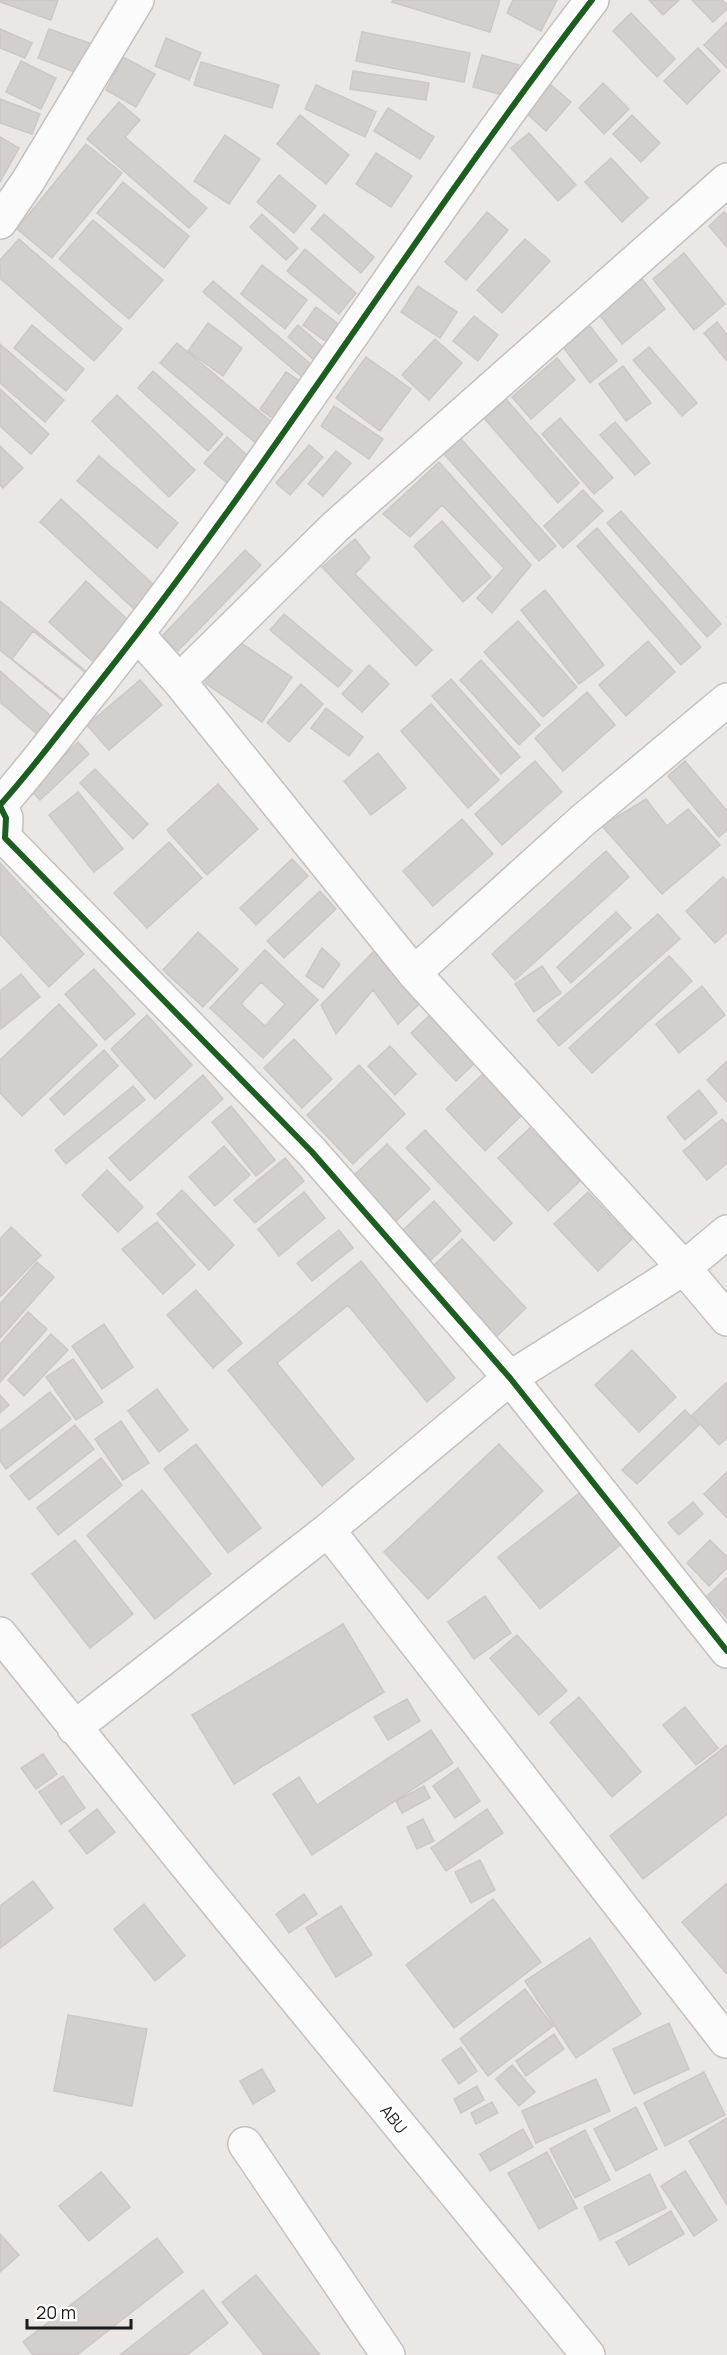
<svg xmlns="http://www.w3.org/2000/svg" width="727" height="2355" font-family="Manrope,sans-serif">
<rect width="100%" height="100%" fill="#eae7e4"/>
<path fill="#d2cfcc" stroke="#cdc8c5" stroke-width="1.5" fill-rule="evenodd" d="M0 0H58L51 20 0 2Z
M393 0H500L490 32 392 2Z
M513 0H557L541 31 507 13Z
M649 0H679L663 15Z
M692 0H722L727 5V9L713 22Z
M631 13 675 59 657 77 613 31Z
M727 22V68L704 45Z
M0 29 32 43 25 58 0 48Z
M49 29 92 44 80 74 38 58Z
M362 32 470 53 464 82 356 61Z
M166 38 201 53 189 80 155 66Z
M698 48 720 71 687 104 664 81Z
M482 55 519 65 503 95 473 87Z
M123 57 155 74 136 107 106 90Z
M21 61 56 78 41 109 6 92Z
M201 62 279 85 272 108 194 85Z
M353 71 429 83 426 100 350 89Z
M603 83 629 109 604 134 579 108Z
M316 85 376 112 365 137 305 109Z
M551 85 571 102 546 131 526 113Z
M0 99 40 114 32 134 0 123Z
M119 102 140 120 125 137 207 208 189 228 87 139Z
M388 108 434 137 420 159 374 131Z
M300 115 349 155 326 184 277 144Z
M632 115 660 143 641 162 613 134Z
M529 133 576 185 558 201 511 148Z
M225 135 260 159 229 204 194 181Z
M0 137 19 148 0 182Z
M86 144 122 173 52 258 17 229Z
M376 153 412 176 391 207 356 184Z
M611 158 648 198 622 222 585 182Z
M279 175 316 206 294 233 257 202Z
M123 182 189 236 164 268 97 213Z
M487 212 508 230 466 280 445 262Z
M724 212 727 215V247L709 226Z
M262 214 298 248 286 260 250 227Z
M324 214 374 257 361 273 311 229Z
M93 220 163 280 129 319 59 259Z
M19 239 122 329 94 361 0 278V260Z
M525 239 550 261 502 313 477 290Z
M305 249 356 293 339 314 287 271Z
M684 253 725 304 694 330 653 279Z
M262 265 307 300 285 329 241 294Z
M642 279 665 309 622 344 599 314Z
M213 281 313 366 303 378 203 292Z
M418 286 457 312 440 338 401 312Z
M316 307 341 326 328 343 303 325Z
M474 316 498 335 478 361 453 341Z
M717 322 727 335V361L704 333Z
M208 323 242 348 223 376 188 351Z
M32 325 84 369 66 391 14 348Z
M298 325 324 348 314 360 288 337Z
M590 326 617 361 590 383 563 347Z
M435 339 462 363 429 400 402 375Z
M177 343 274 424 257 444 160 363Z
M0 344 64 400 45 422 0 383Z
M649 347 697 403 682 416 633 360Z
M366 357 411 389 380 431 336 398Z
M557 358 575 380 531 419 512 397Z
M623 366 651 403 626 421 599 384Z
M153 371 223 434 208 451 138 388Z
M286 372 303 383 275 420 260 409Z
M0 389 49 434 31 454 0 426Z
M498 390 579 483 558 503 476 409Z
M117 395 195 470 169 497 92 421Z
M334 406 383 439 369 459 321 426Z
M560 418 613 478 594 494 542 434Z
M615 422 650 463 635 475 600 435Z
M454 431 556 546 539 561 437 446Z
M227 437 251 459 228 484 204 463Z
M309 445 323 457 290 495 276 483Z
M0 446 23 468 3 488 0 485Z
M336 451 351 463 323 496 308 484Z
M99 456 178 523 157 548 77 481Z
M439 462 531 565 492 613 477 598 504 568 442 505 410 537 383 514Z
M583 490 603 511 563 548 544 526Z
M61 499 155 586 134 609 40 522Z
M621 511 721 624 707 637 607 523Z
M442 521 491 577 463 602 414 546Z
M597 528 701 647 681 665 577 546Z
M355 539 370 558 355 574 432 650 416 666 322 567Z
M245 550 261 565 178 651 162 636Z
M86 581 129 621 92 661 49 622Z
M545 590 604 665 579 684 521 610Z
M0 601 87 672 63 701 0 650Z
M284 614 352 671 338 687 270 630Z
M518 621 577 687 543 717 484 652Z
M33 631 87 674 65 701 12 659Z
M235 639 292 677 262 722 205 683Z
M648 641 675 672 626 716 599 685Z
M481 660 540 725 519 745 460 680Z
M369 665 389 684 362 712 342 694Z
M0 671 53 718 38 735 0 702Z
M451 679 520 757 501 774 432 696Z
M140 680 162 705 109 750 87 725Z
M301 684 323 704 289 742 267 723Z
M587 692 615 725 563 771 535 738Z
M431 704 499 780 468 808 401 731Z
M326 708 363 737 349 756 311 728Z
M78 742 89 754 40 800 29 789Z
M378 753 406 788 371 815 344 781Z
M535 761 562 792 502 845 475 814Z
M685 761 727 811V830L719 837 668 776Z
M95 769 148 824 133 839 80 783Z
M218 784 258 829 207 875 167 830Z
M78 792 123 849 94 872 49 815Z
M646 799 667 826 688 809 720 845 662 894 602 826Z
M462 819 493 854 433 906 403 871Z
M169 842 202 878 147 928 114 893Z
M606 851 629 877 515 980 492 954Z
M292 859 308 876 256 925 240 908Z
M0 863 84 954 49 987 0 934Z
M723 877 727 881V932L715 943 686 911Z
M320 891 336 909 284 958 267 941Z
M616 912 631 928 571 983 557 967Z
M658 914 680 939 559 1046 537 1020Z
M198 932 238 969 203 1007 163 970Z
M382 943 430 994 398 1024 373 990 336 1034 321 1005Z
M322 948 340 964 323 988 306 976Z
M265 950 318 1000 263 1058 210 1008ZM261 982 285 1004 265 1026 241 1004Z
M669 956 692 981 592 1073 569 1048Z
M542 966 561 993 534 1012 515 984Z
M94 969 135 1014 105 1040 65 994Z
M21 974 40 997 1 1029 0 991Z
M702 986 725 1015 679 1053 656 1024Z
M59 1004 97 1045 22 1116 0 1093V1060Z
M431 1014 476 1062 456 1081 411 1033Z
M147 1015 192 1065 155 1099 111 1049Z
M294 1039 332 1079 302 1108 264 1068Z
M390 1046 416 1074 395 1095 368 1066Z
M104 1050 118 1066 64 1115 50 1099Z
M727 1061V1102L707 1080Z
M359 1065 405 1114 353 1164 307 1115Z
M486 1071 524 1113 485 1151 446 1109Z
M203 1075 223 1099 130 1181 109 1158Z
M133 1086 145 1100 66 1164 55 1150Z
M699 1090 717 1113 685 1140 667 1117Z
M231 1106 275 1160 256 1176 212 1122Z
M722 1119 727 1125V1163L707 1180 683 1151Z
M530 1128 580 1181 548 1211 498 1158Z
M425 1130 512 1223 494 1241 406 1148Z
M387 1144 430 1189 395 1222 353 1176Z
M224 1146 250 1175 215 1206 189 1177Z
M285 1158 304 1181 255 1223 234 1200Z
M107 1170 143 1207 118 1232 82 1195Z
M182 1190 234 1245 209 1270 157 1214Z
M304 1192 325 1218 279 1256 258 1229Z
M588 1192 632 1239 598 1271 554 1224Z
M434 1201 461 1231 431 1260 403 1230Z
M157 1222 195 1265 163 1294 122 1249Z
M11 1227 41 1255 0 1297V1239Z
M339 1230 353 1248 312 1281 297 1263Z
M462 1239 526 1308 496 1337 431 1268Z
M361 1261 455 1378 427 1402 348 1305 277 1363 354 1459 322 1486 228 1370Z
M37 1262 54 1277 0 1338V1304Z
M196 1290 242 1343 213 1368 167 1315Z
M28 1312 47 1329 0 1382V1344Z
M104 1324 133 1367 102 1389 72 1346Z
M51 1334 68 1350 24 1396 8 1380Z
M632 1350 676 1397 639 1432 595 1385Z
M73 1359 103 1402 76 1420 46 1377Z
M727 1382V1438L719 1445 692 1415Z
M157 1389 188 1430 159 1452 128 1411Z
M50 1392 71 1419 6 1469 0 1461V1431Z
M0 1395 9 1405 0 1413Z
M685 1410 699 1425 637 1484 622 1470Z
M121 1421 149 1463 123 1480 95 1439Z
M75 1425 94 1449 29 1500 10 1476Z
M196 1444 261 1528 228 1553 164 1469Z
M499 1444 543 1491 428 1599 384 1552Z
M101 1458 122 1485 58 1535 37 1508Z
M727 1472V1518L704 1494Z
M142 1490 211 1574 155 1619 87 1535Z
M582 1491 623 1543 540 1609 498 1557Z
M693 1502 703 1514 679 1535 668 1523Z
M75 1540 133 1614 90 1648 32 1574Z
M710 1540 727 1557V1568L709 1586 687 1563Z
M726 1578 727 1579V1618L707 1596Z
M485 1596 511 1633 474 1659 448 1622Z
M343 1624 384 1692 234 1784 192 1715Z
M517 1635 567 1691 539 1715 490 1658Z
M579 1697 641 1772 612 1797 550 1722Z
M407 1699 420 1721 388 1740 374 1717Z
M685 1707 718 1748 696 1765 663 1725Z
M431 1730 453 1763 312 1855 273 1794 299 1777 317 1805Z
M727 1745V1814L643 1879 610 1836Z
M43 1754 57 1774 36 1789 21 1768Z
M458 1768 480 1801 455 1818 433 1786Z
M63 1776 85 1808 61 1824 39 1792Z
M424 1786 430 1798 402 1813 396 1801Z
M97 1809 115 1832 87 1854 69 1831Z
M487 1809 503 1833 446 1871 431 1848Z
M423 1819 434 1841 417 1849 407 1827Z
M480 1860 495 1890 471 1903 455 1872Z
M33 1881 53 1908 0 1948V1906Z
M727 1883V1973H726L682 1922Z
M304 1894 317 1914 289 1933 276 1914Z
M493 1899 541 1962 454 2028 406 1965Z
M144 1904 185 1956 155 1981 114 1929Z
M341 1906 372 1955 336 1977 306 1928Z
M590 1938 641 2014 576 2058 525 1981Z
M525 1989 553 2026 488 2076 460 2039Z
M68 2015 147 2029 132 2106 54 2091Z
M669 2023 689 2069 634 2094 613 2049Z
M554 2034 564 2049 526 2076 516 2061Z
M461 2047 477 2071 459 2084 442 2060Z
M512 2065 535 2092 519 2106 496 2079Z
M262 2069 275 2091 253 2104 240 2081Z
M704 2072 725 2115 665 2146 644 2103Z
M596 2079 610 2111 536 2143 522 2111Z
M477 2086 484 2100 461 2113 454 2099Z
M492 2102 498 2113 476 2124 471 2113Z
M636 2107 657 2149 616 2171 594 2129Z
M727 2118V2205L689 2141Z
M523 2129 533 2147 490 2171 480 2154Z
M585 2130 610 2180 575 2198 550 2149Z
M547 2152 577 2208 539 2229 508 2173Z
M685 2171 717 2220 694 2236 661 2186Z
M101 2172 130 2207 89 2241 59 2206Z
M650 2174 666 2208 600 2240 584 2207Z
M671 2211 684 2234 629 2265 616 2242Z
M0 2234 19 2255 0 2272Z
M157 2238 183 2272 77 2355H33L23 2342Z
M256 2275 320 2355H264L222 2302Z
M203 2290 228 2323 187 2355H120Z"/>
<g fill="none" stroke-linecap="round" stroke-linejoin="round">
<g stroke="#c2c1c0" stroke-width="36">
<path id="minor" d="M0 222 28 181 137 0
M138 635 179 681 414 973 684 1268 727 1319
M179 681 335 527 727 180
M0 805C29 773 55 738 82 704 264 478 415 230 592 0
M0 806 6 818 5 838 312 1152 510 1378 727 1651
M414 973 582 821 727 700
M328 1530 726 2041
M0 1634 200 1882 588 2355
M74 1728 328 1530 510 1378 684 1268 727 1232
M245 2144 388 2355"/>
</g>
<use href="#minor" stroke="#fcfbfb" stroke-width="33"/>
<g stroke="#fff" stroke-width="10">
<path id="cycleway" d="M0 805C29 773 55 738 82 704 264 478 415 230 592 0
M0 806 6 818 5 838 312 1152 510 1378 727 1651"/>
</g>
<use href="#cycleway" stroke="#1b5e20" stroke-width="6"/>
</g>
<g text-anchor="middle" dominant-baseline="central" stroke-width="5" stroke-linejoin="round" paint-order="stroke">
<g font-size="16" fill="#1b1b1b" stroke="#fff">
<text transform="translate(394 2119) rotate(51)">ABU</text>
</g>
</g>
<path d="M27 2319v9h104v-9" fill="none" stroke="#1b1b1b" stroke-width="3"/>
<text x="36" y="2319" font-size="18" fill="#1b1b1b" stroke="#ffffff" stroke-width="4.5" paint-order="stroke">20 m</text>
</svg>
